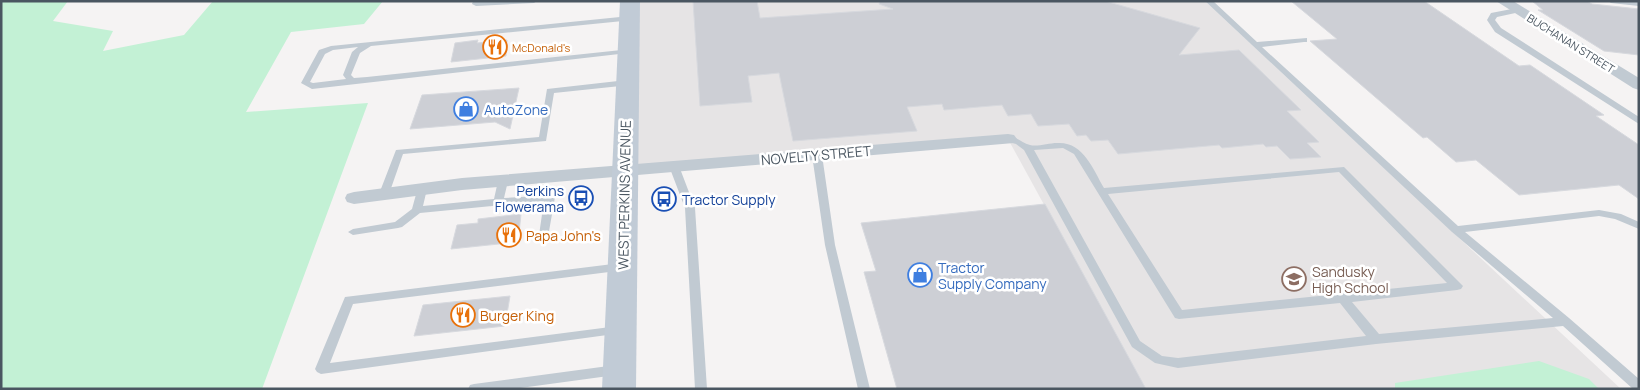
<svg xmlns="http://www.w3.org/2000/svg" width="1640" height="390" font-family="Manrope,sans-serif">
<rect width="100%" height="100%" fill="#f5f3f3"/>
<path fill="#e6e4e5" d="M630 1H1205L1621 389H1145L1008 139 624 170Z"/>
<path fill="#c3f1d5" d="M1 1H68L53 21 113 31 103 51 184 35 213 1H383L364 24 291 32 246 112 368 103 262 389H1Z
M1539 361 1589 379 1599 389H1395V383Z"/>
<path fill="#cdcfd5" stroke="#d7d9de" d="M693 1H757L760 18 893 9 879 4 880 1H1105L1200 28 1179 55 1239 50 1301 110 1287 111 1319 142 1307 143 1321 157 1290 159 1277 146 1266 147 1263 144 1222 148 1219 145 1118 154 1108 140 1091 141 1086 135 1077 136 1069 124 1038 126 1031 114 1008 116 1002 105 944 110 942 104 907 107 917 131 793 141 779 73 748 76 752 102 700 106Z
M1291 1H1424L1519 66 1530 65 1604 115 1596 116 1639 145V199L1619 185 1519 195 1476 160 1456 162 1427 137 1423 138 1310 41 1337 39Z
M1532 1H1587L1592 4 1639 9V55L1604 51 1538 10H1543Z
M478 40 477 43 507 40 506 56 451 62 455 43Z
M519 88 510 129 495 122 410 129 422 95Z
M1045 204 1146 389H897L864 272 876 271 861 223Z
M521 214 518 242 451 249 457 225 478 223V219Z
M510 296 505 326 414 336 423 305Z"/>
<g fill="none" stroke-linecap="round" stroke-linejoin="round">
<path fill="#c1cad2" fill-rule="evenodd" d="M473 1 480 2 537 1 534 3 476 6 472 4Z
M1205 1H1213L1257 42 1307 38V42H1304L1262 47 1458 226 1599 210 1621 214 1639 222V229L1615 219 1599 216 1465 232 1569 318 1639 379V389H1633L1563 326 1376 344 1178 368 1155 363 1132 347 1024 150 1016 144 1005 141 1003 139 1005 137C1017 135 1021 143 1030 145 1037 147 1049 143 1057 143 1083 141 1093 169 1104 188L1344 167 1463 286 1461 289 1457 290 1352 302 1379 334 1553 318 1452 232ZM1063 148 1074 154 1175 318 1179 319 1340 303 1366 336 1178 358 1162 356 1140 341 1034 150ZM1339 172 1447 283 1182 310 1108 194Z
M1608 1 1639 2V6L1611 3Z
M1517 8H1520V12L1497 17 1495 20 1501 28 1639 117V124L1495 32 1487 20 1491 13Z
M630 16 634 18 633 20 371 46 360 53 351 75 354 78 367 77 631 49 632 51 628 53 312 89 301 83 319 50 331 46ZM358 47 352 52 343 75 346 79 313 83 310 82 325 54 333 50Z
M627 80 631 83 630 85 554 93 546 141 403 154 389 194 384 197 379 194 396 150 539 137 547 89Z
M817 152 822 155 835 245 870 389H858L825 245 812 155Z
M674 163 679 166 695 208 707 389H695L685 208 669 166Z
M503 178 508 181 504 198 554 195 555 197 548 237H540L539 235 544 201 420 213 402 227 398 228 353 235 348 232 353 229 395 222 412 209 418 187 422 186 427 189 423 206 494 199 498 181Z
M621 263 625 264 626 267 625 270 353 304 330 363 618 326 622 327 624 330 622 333 321 374 317 372 315 369 345 297Z
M616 365 620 367 622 370 620 373 616 375 513 389H468L470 385 474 384Z"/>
<path fill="#c1cad2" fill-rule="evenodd" d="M1496 1H1513L1639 78V90L1633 88Z
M1008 134 1014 135 1017 139 1014 143 462 190 354 204 347 202 345 198 347 194 354 192 462 178Z"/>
<path fill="#c1cbd6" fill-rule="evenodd" d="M620 1H640L636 389H602Z"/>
</g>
<defs>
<g id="restaurant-ring" transform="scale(1.25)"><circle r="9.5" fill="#fff" stroke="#e8710a" stroke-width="1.5"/><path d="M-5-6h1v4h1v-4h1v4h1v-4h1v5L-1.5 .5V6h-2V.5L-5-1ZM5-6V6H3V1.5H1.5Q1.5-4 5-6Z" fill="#e8710a"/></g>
<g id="shop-ring" transform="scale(1.25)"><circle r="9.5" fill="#fff" stroke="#3f7fe0" stroke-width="1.5"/><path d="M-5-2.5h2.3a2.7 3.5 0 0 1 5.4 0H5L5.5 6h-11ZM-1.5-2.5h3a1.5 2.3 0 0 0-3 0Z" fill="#3f7fe0"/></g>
<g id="bus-ring" transform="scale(1.25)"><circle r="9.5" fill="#fff" stroke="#1a4fb4" stroke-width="1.5"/><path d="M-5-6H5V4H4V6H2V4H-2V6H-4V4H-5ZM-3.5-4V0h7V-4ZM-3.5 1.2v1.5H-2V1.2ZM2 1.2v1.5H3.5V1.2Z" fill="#1a4fb4"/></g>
<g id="school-ring" transform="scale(1.25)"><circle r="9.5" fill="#fff" stroke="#8d6e63" stroke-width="1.5"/><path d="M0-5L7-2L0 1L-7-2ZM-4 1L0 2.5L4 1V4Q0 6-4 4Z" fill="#8d6e63"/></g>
</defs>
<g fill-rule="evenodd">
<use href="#restaurant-ring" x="495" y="47"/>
<use href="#shop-ring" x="466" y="109"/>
<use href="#bus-ring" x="581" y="198"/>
<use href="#bus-ring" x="664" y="199"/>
<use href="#restaurant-ring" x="509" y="235"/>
<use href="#shop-ring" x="920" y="275"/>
<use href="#school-ring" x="1294" y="279"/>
<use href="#restaurant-ring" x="463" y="315"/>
</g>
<g text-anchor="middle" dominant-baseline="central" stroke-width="5" stroke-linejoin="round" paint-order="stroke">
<g font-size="11" fill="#4a5661" stroke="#fff">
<text transform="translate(1571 43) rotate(32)">BUCHANAN STREET</text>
</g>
<g font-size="11" fill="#c56008" stroke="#fff" text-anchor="start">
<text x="512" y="47">McDonald's</text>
</g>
<g font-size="14" fill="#366cbe" stroke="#fff" text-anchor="start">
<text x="484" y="109">AutoZone</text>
<text x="938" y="267">Tractor<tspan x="938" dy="16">Supply Company</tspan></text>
</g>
<g font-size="14" fill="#4a5661" stroke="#fff">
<text transform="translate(816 155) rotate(-5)">NOVELTY STREET</text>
<text transform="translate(624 195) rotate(-89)">WEST PERKINS AVENUE</text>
</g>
<g font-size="14" fill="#164399" stroke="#fff" text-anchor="end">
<text x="564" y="190">Perkins<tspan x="564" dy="16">Flowerama</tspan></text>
<text x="682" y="199" text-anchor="start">Tractor Supply</text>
</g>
<g font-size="14" fill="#c56008" stroke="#fff" text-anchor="start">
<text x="526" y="235">Papa John's</text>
<text x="480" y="315">Burger King</text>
</g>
<g font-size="14" fill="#785e54" stroke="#fff" text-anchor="start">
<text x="1312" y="271">Sandusky<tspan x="1312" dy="16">High School</tspan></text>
</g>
</g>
<rect width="1640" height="390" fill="none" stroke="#4a5661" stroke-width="5"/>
</svg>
